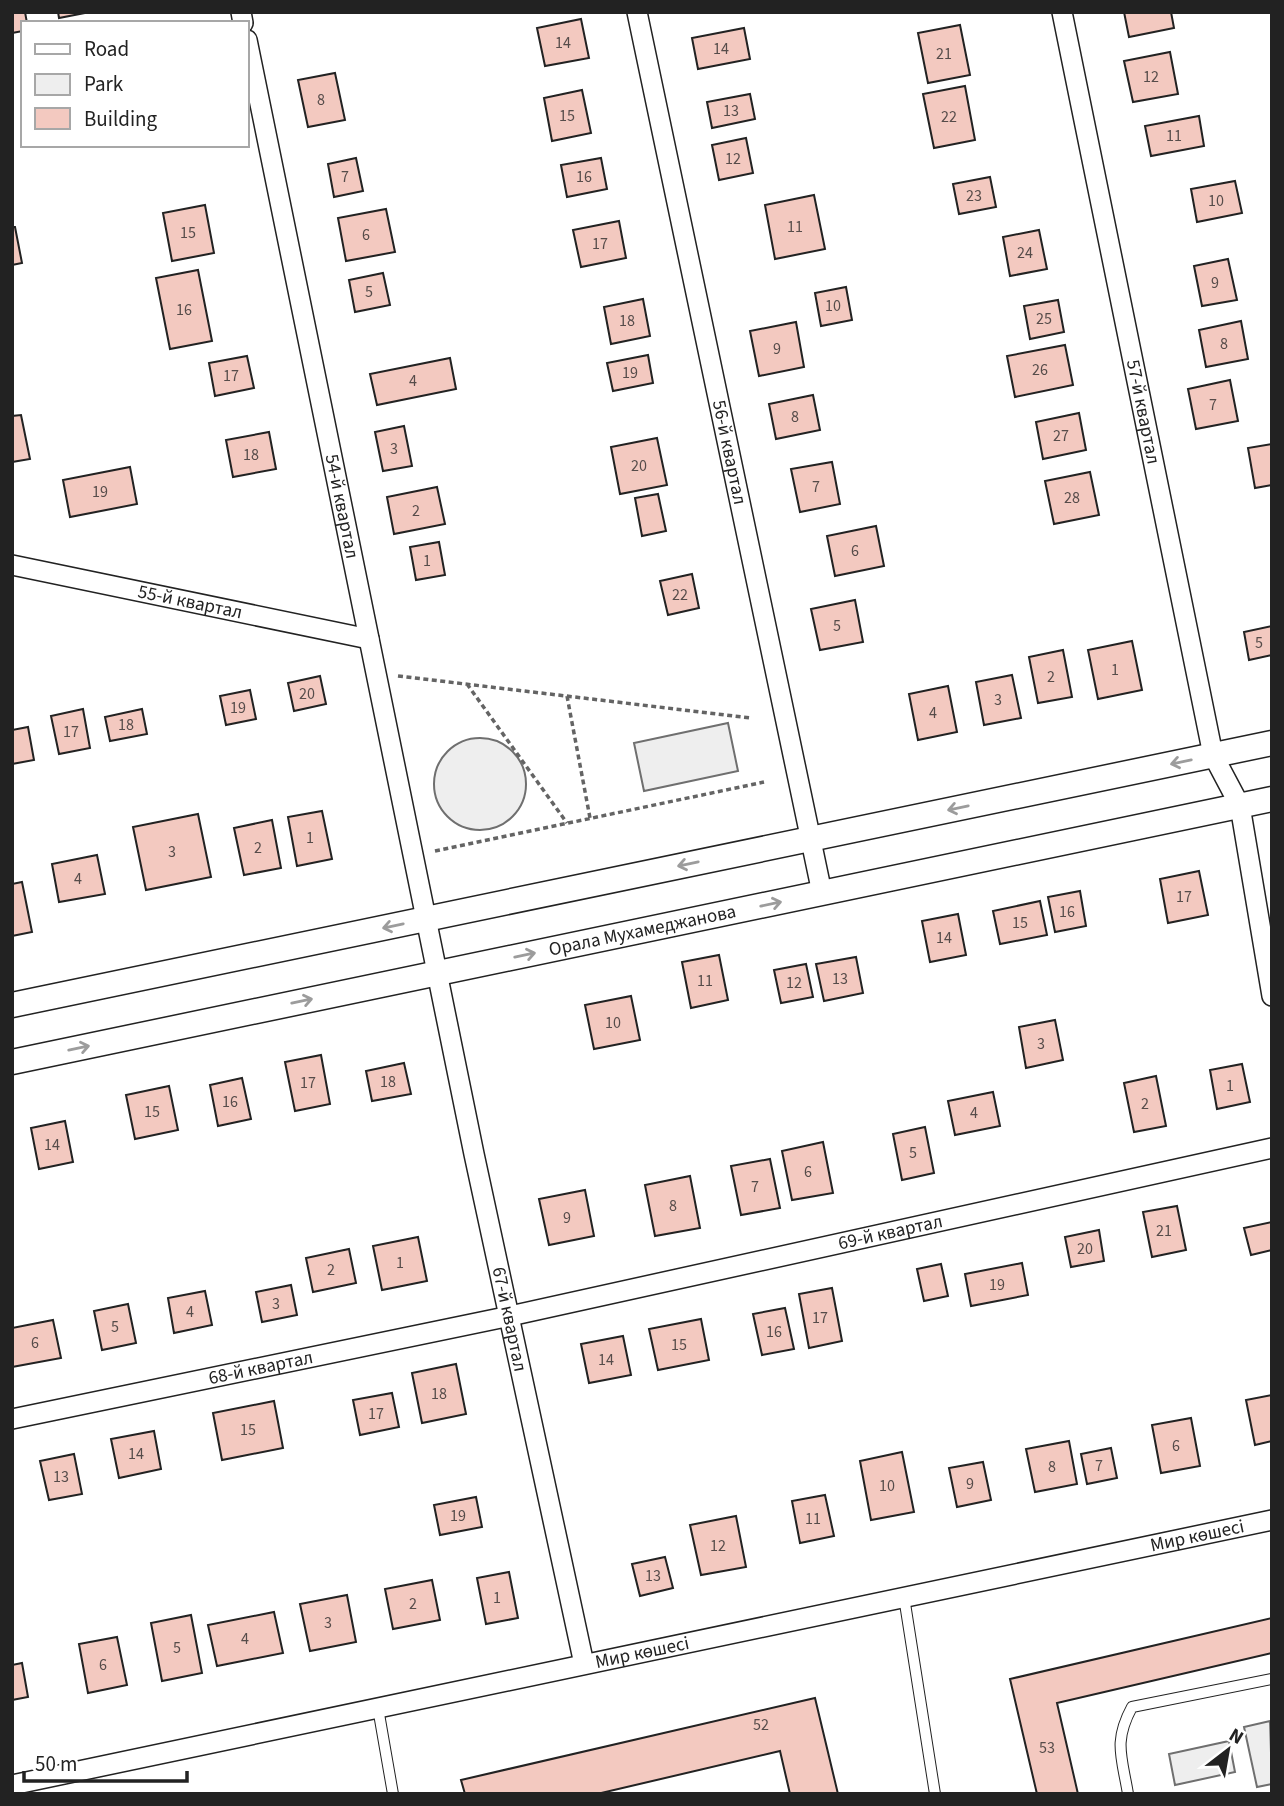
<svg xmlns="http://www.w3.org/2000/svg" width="1284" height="1806" font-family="'Source Sans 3',sans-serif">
<rect width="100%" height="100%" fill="#fff"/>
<path fill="#eee" stroke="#6f6f6f" stroke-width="2" d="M728 723 738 771 644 791 634 743Z
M434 784a46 46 0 1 1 92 0a46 46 0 1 1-92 0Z
M1270 1721 1272 1784 1257 1787 1244 1727Z
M1229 1741 1235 1772 1175 1785 1169 1754Z"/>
<path fill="#f3c9c0" stroke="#222" stroke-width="2" d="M12 12H25L27 23H23V31L12 33Z
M58 12H90L59 18Z
M1124 12H1171L1174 28 1129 37Z
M581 19 589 58 545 66 537 28Z
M960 25 970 75 928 83 918 33Z
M744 28 750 59 698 69 692 38Z
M1170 52 1178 94 1133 102 1124 61Z
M335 73 345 120 308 127 298 80Z
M965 86 975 140 934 148 923 94Z
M582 90 591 133 552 141 544 98Z
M750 94 755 119 712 128 707 102Z
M1199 116 1204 146 1151 156 1145 126Z
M746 138 753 173 719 180 712 145Z
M356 158 363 191 334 197 328 164Z
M601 158 607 189 567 197 561 165Z
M990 177 996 207 959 214 953 184Z
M1235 181 1242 213 1197 222 1191 189Z
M814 195 825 249 775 259 765 205Z
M205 205 214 253 172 261 163 213Z
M386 209 395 252 346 261 338 218Z
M619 221 626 258 581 267 573 230Z
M12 227H15L22 263 12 265Z
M1039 230 1047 269 1010 276 1003 237Z
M1228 259 1237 300 1202 306 1194 266Z
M198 270 212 341 170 349 156 278Z
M383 273 390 305 355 312 349 280Z
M846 287 852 320 821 326 815 293Z
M643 299 650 336 611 344 604 307Z
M1058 300 1064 332 1030 339 1024 306Z
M1241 321 1248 359 1206 367 1199 330Z
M796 322 804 367 759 376 750 331Z
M1065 345 1073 385 1015 397 1007 356Z
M648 355 653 383 613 391 607 363Z
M247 356 254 388 215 396 209 363Z
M450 358 456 389 377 405 370 374Z
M1230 380 1238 421 1196 429 1188 389Z
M813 395 820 430 776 439 769 404Z
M1079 413 1086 450 1043 459 1036 422Z
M21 415 30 459 12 462V416Z
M404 426 412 466 383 471 375 432Z
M269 432 276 469 233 477 226 440Z
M657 438 667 485 620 494 611 447Z
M1272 444V485L1255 488 1248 448Z
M832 462 840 504 800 512 791 469Z
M130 467 137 504 70 517 63 480Z
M1090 472 1099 515 1054 524 1045 481Z
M437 487 445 524 394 534 387 497Z
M658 494 666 531 642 536 635 498Z
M876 526 884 566 835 576 827 536Z
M439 542 445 575 416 580 410 547Z
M692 574 699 608 668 615 660 581Z
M855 600 863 642 820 650 811 609Z
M1272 626V655L1249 660 1244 632Z
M1132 641 1142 690 1098 699 1088 650Z
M1063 650 1072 697 1038 703 1029 657Z
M1012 675 1021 718 984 725 976 682Z
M320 676 326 704 294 711 288 683Z
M948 686 957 732 918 740 909 694Z
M250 690 256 719 226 725 220 696Z
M83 709 90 748 59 754 51 716Z
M142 709 147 734 110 741 105 717Z
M28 727 34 760 12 764V730Z
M322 811 332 859 297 866 288 817Z
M198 814 211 877 146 890 133 827Z
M272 820 281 868 244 875 234 828Z
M97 855 105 894 59 902 52 864Z
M1199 871 1208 915 1168 923 1160 879Z
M22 882 32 932 12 936V884Z
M1080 891 1086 926 1055 932 1048 897Z
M1040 901 1047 935 1000 944 993 911Z
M958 914 966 955 930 962 922 921Z
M719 955 728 1000 691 1008 682 962Z
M856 957 863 993 824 1001 816 964Z
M806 964 813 997 781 1003 774 970Z
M631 996 640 1040 594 1049 585 1005Z
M1055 1020 1063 1060 1026 1068 1019 1027Z
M321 1055 330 1104 295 1111 285 1062Z
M404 1063 411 1094 372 1101 366 1071Z
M1242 1064 1250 1102 1217 1109 1210 1070Z
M1156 1076 1166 1126 1134 1132 1124 1083Z
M242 1078 251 1119 218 1126 210 1085Z
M169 1086 178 1130 135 1139 126 1095Z
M993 1092 1000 1126 955 1135 948 1101Z
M65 1121 73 1162 39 1169 31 1128Z
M925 1127 934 1173 902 1180 893 1134Z
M823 1142 833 1193 792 1200 782 1151Z
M770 1159 780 1208 741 1215 731 1166Z
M690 1176 700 1228 655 1236 645 1185Z
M585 1190 594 1236 549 1245 539 1199Z
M1177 1206 1186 1250 1152 1257 1143 1212Z
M1272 1222V1250L1251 1255 1244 1228Z
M1099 1230 1104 1261 1071 1267 1065 1237Z
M418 1237 427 1281 382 1290 373 1246Z
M349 1249 356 1283 313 1292 306 1258Z
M1022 1263 1028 1295 971 1306 965 1274Z
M941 1264 948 1296 924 1301 917 1269Z
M291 1285 297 1315 262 1322 256 1292Z
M832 1288 842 1341 809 1348 799 1294Z
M205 1291 212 1325 174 1333 168 1298Z
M128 1304 136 1343 102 1350 94 1311Z
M785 1308 794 1349 762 1355 753 1314Z
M701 1319 709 1360 658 1370 649 1329Z
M53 1320 61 1358 12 1367V1328Z
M623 1336 631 1375 589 1383 581 1344Z
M456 1364 466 1414 422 1423 412 1373Z
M392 1393 399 1427 360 1435 353 1400Z
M1272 1395V1441L1255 1445 1246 1400Z
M274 1401 283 1448 222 1460 213 1413Z
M1191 1418 1200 1466 1161 1473 1152 1425Z
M154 1431 161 1469 119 1478 111 1439Z
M1069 1441 1077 1484 1035 1492 1026 1449Z
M1111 1448 1117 1478 1087 1484 1081 1454Z
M902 1452 914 1512 871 1520 860 1461Z
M74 1454 82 1494 49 1500 40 1461Z
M983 1462 991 1500 957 1507 949 1468Z
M825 1495 834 1536 800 1543 792 1501Z
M476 1497 482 1527 440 1535 434 1505Z
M736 1516 746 1567 701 1575 690 1525Z
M665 1557 673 1588 640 1596 632 1564Z
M509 1572 518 1618 486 1624 477 1578Z
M432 1580 440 1620 393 1629 385 1589Z
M347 1595 356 1642 310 1651 300 1604Z
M274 1612 283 1653 217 1666 208 1625Z
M191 1615 202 1673 162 1681 151 1623Z
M1272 1618V1653L1057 1703 1078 1794H1037L1010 1679Z
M117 1637 127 1685 88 1693 79 1644Z
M22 1663 28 1697 12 1700V1665Z
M815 1698 838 1794H790L780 1751 597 1794H465L461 1780Z"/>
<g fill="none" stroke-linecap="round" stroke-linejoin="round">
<g stroke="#222" stroke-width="12">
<path id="service" d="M904 1597 935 1794
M378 1708 393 1794
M1128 1794C1122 1757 1113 1742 1132 1707L1272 1679"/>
</g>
<g stroke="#222" stroke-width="22">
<g id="minor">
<path d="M241 12 243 23"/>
<path id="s1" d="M637 12 822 893"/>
<path id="s2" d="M1062 12 1213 755 1240 806 1272 996"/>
<path id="s3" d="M247 40 474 1154 584 1664"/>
<path id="s4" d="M12 565 369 639"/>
<path id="s5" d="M12 1419 510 1316 1272 1148"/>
<path id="s6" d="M12 1785 1272 1520"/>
</g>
</g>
<g stroke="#222" stroke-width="27">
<g id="tertiary">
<path d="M12 1005 1272 743"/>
<path id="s7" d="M12 1062 1272 799"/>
</g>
</g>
<path stroke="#646464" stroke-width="3.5" stroke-dasharray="5 3.5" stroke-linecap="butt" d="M398 676 751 718
M467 684 567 823
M567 696 590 818
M435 851 764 782"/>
<use href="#service" stroke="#fff" stroke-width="10"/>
<use href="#minor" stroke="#fff" stroke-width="19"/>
<use href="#tertiary" stroke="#fff" stroke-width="24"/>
</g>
<defs><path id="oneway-shaft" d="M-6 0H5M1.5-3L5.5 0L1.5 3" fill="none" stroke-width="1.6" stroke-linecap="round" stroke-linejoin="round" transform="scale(1.75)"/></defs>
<g stroke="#9c9c9c">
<use href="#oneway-shaft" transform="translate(1181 762) rotate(168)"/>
<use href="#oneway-shaft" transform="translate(958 808) rotate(168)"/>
<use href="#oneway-shaft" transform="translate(688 864) rotate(168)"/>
<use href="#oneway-shaft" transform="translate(771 904) rotate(-12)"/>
<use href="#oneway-shaft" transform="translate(393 926) rotate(168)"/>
<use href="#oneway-shaft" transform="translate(525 955) rotate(-12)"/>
<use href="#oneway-shaft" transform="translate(302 1001) rotate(-12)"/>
<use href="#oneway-shaft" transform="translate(79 1048) rotate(-12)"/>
</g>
<g text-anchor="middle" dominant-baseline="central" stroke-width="5" stroke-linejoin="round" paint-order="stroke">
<g font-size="16" fill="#564c4a">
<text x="563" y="43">14</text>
<text x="721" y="49">14</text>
<text x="944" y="54">21</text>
<text x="1151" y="77">12</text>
<text x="321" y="100">8</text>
<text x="731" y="111">13</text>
<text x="567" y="116">15</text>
<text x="949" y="117">22</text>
<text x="1174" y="136">11</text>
<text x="733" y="159">12</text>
<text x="345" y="177">7</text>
<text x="584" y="177">16</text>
<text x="974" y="196">23</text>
<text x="1216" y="201">10</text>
<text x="795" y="227">11</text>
<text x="188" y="233">15</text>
<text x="366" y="235">6</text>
<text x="600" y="244">17</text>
<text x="1025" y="253">24</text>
<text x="1215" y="283">9</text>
<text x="369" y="292">5</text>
<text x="833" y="306">10</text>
<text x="184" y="310">16</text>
<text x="1044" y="319">25</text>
<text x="627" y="321">18</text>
<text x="1224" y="344">8</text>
<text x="777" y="349">9</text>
<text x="1040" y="370">26</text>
<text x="630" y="373">19</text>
<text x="231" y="376">17</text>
<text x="413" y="381">4</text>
<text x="1213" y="405">7</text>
<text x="795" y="417">8</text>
<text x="1061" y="436">27</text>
<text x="394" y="449">3</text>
<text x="251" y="455">18</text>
<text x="639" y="466">20</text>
<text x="816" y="487">7</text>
<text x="100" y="492">19</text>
<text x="1072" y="498">28</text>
<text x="416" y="511">2</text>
<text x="855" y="551">6</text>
<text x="427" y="561">1</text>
<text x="680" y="595">22</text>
<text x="837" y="626">5</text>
<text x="1259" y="643">5</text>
<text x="1115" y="670">1</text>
<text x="1051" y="677">2</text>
<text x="307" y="694">20</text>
<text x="998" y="700">3</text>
<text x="238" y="708">19</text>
<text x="933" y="713">4</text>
<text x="126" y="725">18</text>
<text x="71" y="732">17</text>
<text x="310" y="838">1</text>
<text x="258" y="848">2</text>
<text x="172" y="852">3</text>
<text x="78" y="879">4</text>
<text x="1184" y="897">17</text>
<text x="1067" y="912">16</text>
<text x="1020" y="923">15</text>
<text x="944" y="938">14</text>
<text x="840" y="979">13</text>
<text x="705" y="981">11</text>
<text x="794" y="983">12</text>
<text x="613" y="1023">10</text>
<text x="1041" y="1044">3</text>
<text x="388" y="1082">18</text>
<text x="308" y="1083">17</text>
<text x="1230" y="1086">1</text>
<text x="230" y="1102">16</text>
<text x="1145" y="1104">2</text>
<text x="152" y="1112">15</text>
<text x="974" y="1113">4</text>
<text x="52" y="1145">14</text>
<text x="913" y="1153">5</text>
<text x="808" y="1172">6</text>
<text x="755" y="1187">7</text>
<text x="673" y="1206">8</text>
<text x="567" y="1218">9</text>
<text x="1164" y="1231">21</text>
<text x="1085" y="1249">20</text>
<text x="400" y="1263">1</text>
<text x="331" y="1270">2</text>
<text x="997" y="1285">19</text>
<text x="276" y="1304">3</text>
<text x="190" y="1312">4</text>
<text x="820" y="1318">17</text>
<text x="115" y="1327">5</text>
<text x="774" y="1332">16</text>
<text x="35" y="1343">6</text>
<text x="679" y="1345">15</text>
<text x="606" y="1360">14</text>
<text x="439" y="1394">18</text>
<text x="376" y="1414">17</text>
<text x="248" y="1430">15</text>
<text x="1176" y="1446">6</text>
<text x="136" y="1454">14</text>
<text x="1099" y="1466">7</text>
<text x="1052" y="1467">8</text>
<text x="61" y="1477">13</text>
<text x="970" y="1484">9</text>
<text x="887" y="1486">10</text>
<text x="458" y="1516">19</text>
<text x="813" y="1519">11</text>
<text x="718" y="1546">12</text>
<text x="653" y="1576">13</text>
<text x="497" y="1598">1</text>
<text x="413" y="1604">2</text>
<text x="328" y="1623">3</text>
<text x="245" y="1639">4</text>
<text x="177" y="1648">5</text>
<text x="103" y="1665">6</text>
<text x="761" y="1725">52</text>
<text x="1047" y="1748">53</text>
</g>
<g font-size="19" fill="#222" stroke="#fff">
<text stroke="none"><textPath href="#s2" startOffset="408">57-й квартал</textPath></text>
<text stroke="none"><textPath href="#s1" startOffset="450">56-й квартал</textPath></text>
<text stroke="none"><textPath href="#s3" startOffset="476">54-й квартал</textPath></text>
<text stroke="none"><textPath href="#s4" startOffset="182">55-й квартал</textPath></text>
<text stroke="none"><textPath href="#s7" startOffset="644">Орала Мухамеджанова</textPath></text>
<text stroke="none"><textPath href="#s5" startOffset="898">69-й квартал</textPath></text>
<text stroke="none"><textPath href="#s3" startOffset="1306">67-й квартал</textPath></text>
<text stroke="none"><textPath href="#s5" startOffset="254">68-й квартал</textPath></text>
<text stroke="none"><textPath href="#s6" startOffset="1211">Мир көшесі</textPath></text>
<text stroke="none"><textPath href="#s6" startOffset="644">Мир көшесі</textPath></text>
</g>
</g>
<rect width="1284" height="1806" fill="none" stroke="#222222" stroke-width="28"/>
<rect x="21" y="21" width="228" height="126" fill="#ffffff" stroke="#a7a7a7" stroke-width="2"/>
<rect x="35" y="44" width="35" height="10" fill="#ffffff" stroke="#a7a7a7" stroke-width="2"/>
<text x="84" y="56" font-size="21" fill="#222222">Road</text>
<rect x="35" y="74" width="35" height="21" fill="#eeeeee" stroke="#a7a7a7" stroke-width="2"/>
<text x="84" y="91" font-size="21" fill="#222222">Park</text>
<rect x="35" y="108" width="35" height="21" fill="#f3c9c0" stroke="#a7a7a7" stroke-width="2"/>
<text x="84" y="126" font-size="21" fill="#222222">Building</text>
<g transform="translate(1228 1750) rotate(31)" stroke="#ffffff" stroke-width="5" paint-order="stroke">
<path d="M0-5L12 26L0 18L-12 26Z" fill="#222222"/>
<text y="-10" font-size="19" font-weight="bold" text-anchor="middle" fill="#222222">N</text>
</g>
<path d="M24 1771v10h163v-10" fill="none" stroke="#222222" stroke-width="3.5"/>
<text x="35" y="1771" font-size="21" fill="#222222" stroke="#ffffff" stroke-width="5" paint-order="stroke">50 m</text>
</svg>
